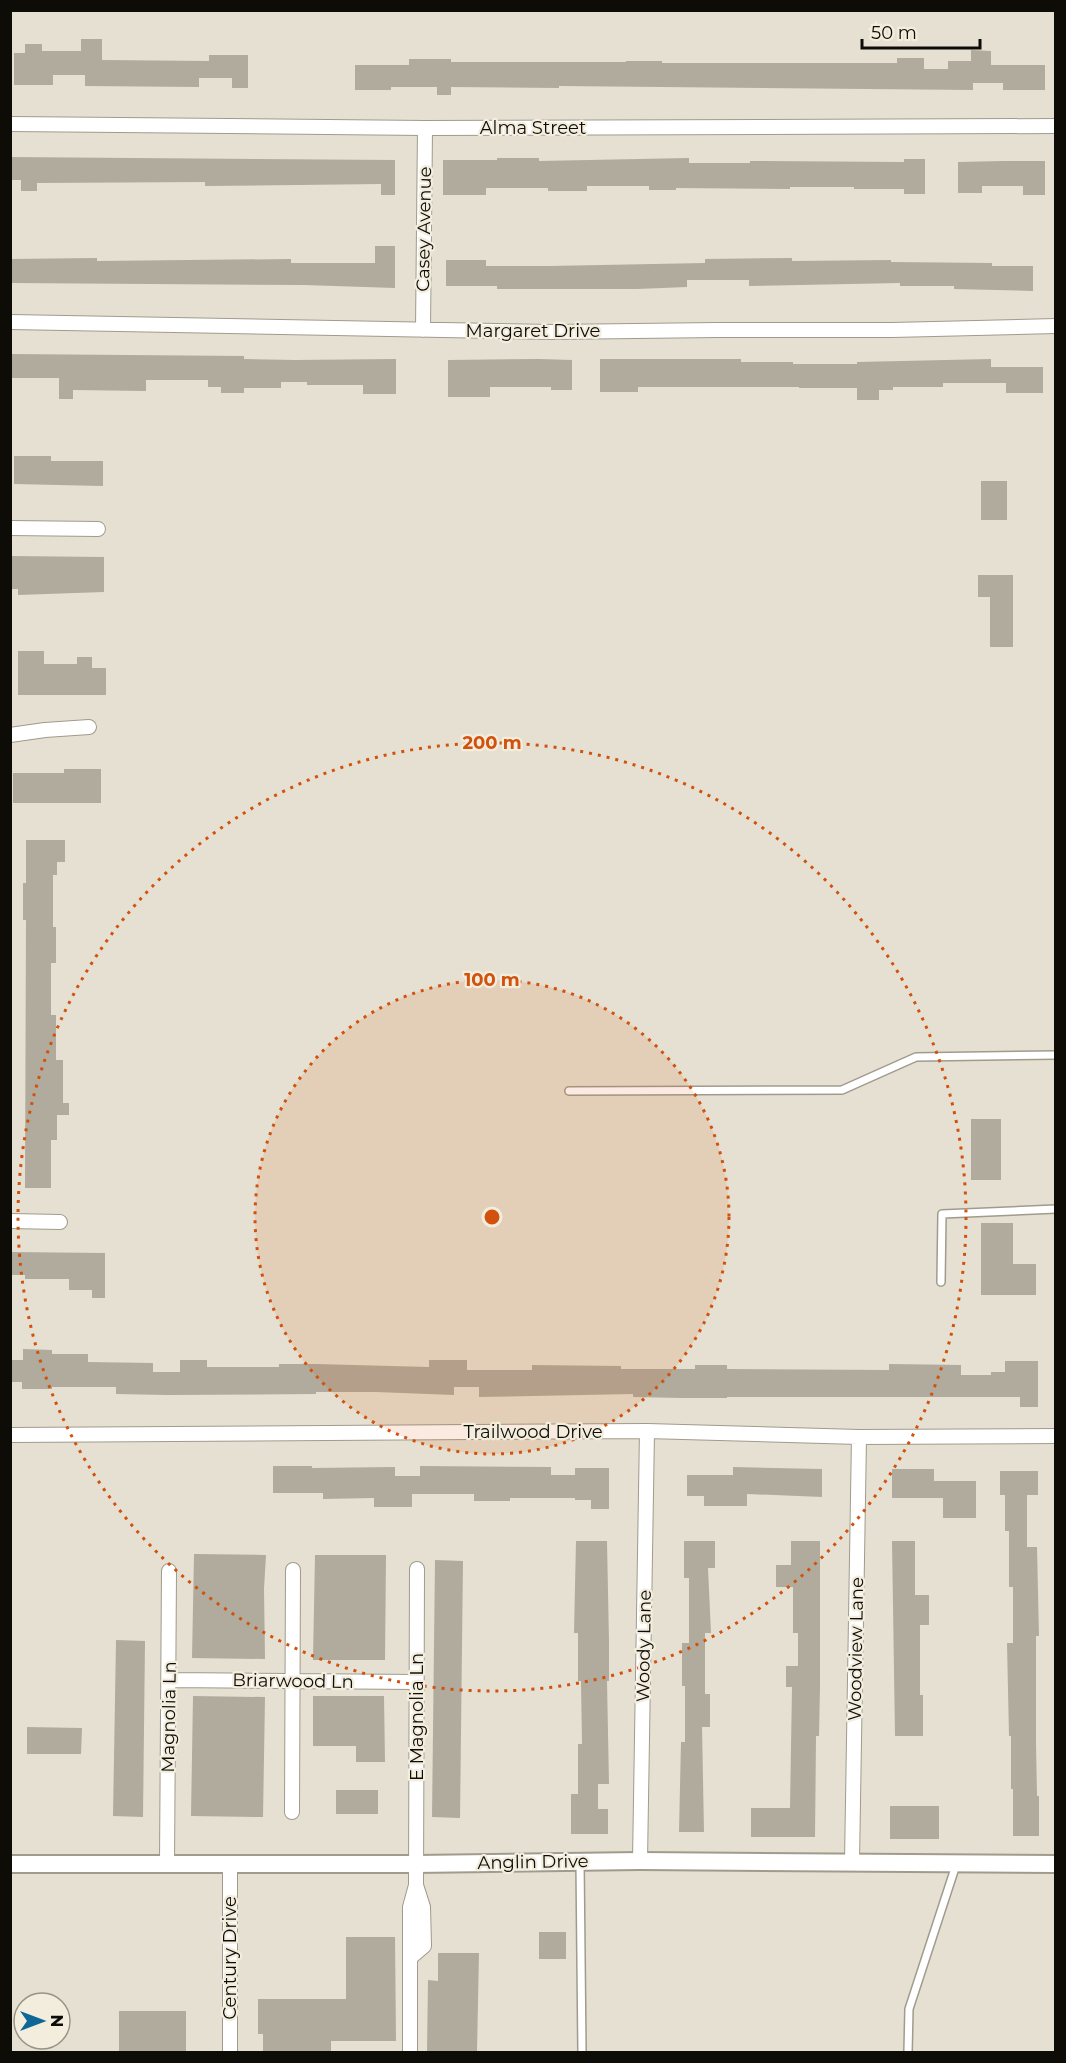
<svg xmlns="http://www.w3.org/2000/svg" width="1066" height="2063" font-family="Montserrat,sans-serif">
<rect width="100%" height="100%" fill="#e5e0d1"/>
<path fill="#b0ab9c" d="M81 39H102V60L209 61V55H248V88H232V78H199V87L85 86V75H53V85H14V53H25V44H42V51H81Z
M971 50 991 51V65H1045V90H1003V83H973V90L559 86V88L451 87V95H437V87H391V90H355V65H409V59H451V62H626V61H662V63H897V58H924V69H948V61H971Z
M10 157 395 160V195H381V184L205 186V182L37 183V191H21V180H10Z
M497 158H539V161L689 158V163H750V161L904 162V159H925V194H904V189H854V187H790V189L676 188V190H649V186H587V191H548V188H486V195H443V160H497Z
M1003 161H1045V195H1023V186H982V193H958V162Z
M375 246H395V288L304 285 10 283V259L97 258V261L291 259V263H375Z
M792 258V261L891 260V262L992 263V266H1033V291L954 289V286H900V283L749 286V280H687V287L637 289H497V286H446V260H486V266H549L705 263V259Z
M10 354 244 356V359L295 360 396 359V394H363V385H307V382H281V388H244V393H221V387H208V380H146V391L73 390V399H59V378H10Z
M539 359 572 360V390H551V387H490V397H448V360Z
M600 359H741V362H793V364H857V362L991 359V367H1043V393H1006V383H943V387H893V390H879V400H857V388H799V387H638V392H600Z
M14 456H51V461H103V486L14 484Z
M981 481H1007V520H981Z
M10 556 104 557V592L18 595V589H10Z
M978 575H1013V647H990V597H978Z
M18 651H44V664H77V657H92V668H106V695H18Z
M64 769H101V803H13V773H64Z
M26 840H65V862H57V875H53V927H56V963H51V1015H56V1060H63V1103H69V1115H57V1140H51V1188H25L26 920H23V883H26Z
M971 1119H1001V1180H971Z
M981 1223H1013V1264H1036V1295H981Z
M10 1252 105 1253V1298H92V1290H69V1279H25V1275H10Z
M23 1349 52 1350V1354H88V1362L153 1363V1372H180V1360H207V1367H279V1364H316L429 1367V1360H467V1370H532V1365L621 1366V1369H695V1365H727V1369L889 1370V1364L961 1365V1375H991V1372H1005V1361H1038V1407H1020V1397H727V1398H682L633 1397V1394L479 1397V1387H454V1395L376 1392H316V1394L167 1395 116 1394V1387H52V1389H22V1382H10V1360H23Z
M273 1466H312V1468L395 1467V1476H420V1466L551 1467V1475H575V1468H609V1509H591V1500H575V1498H510V1501H474V1494H412V1507H374V1498L323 1499V1493H273Z
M733 1467 822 1469V1497L747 1494V1506H704V1496H687V1475H733Z
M892 1469H934V1481H976V1518H943V1498H892Z
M1000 1471H1038V1495H1027V1547H1037L1039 1636H1036V1744L1037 1796H1039V1836H1013V1789H1011V1736H1009L1007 1643H1013V1587H1009V1531H1005V1495H1000Z
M576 1541H607L609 1642V1681H607L609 1784H598V1809H608V1834H571V1794H578V1744H582L581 1681H578V1633H574Z
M684 1541H715V1568H708L711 1633H705V1694H710V1727H702L704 1832H679L681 1742H685V1686H682V1643H689V1578H684Z
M791 1541H820V1687L819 1736H816L815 1837H751V1808H790L792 1687H786V1666H798V1633H793V1587H776V1565H791Z
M892 1541H915V1595H929V1625H920V1695H923V1736H895Z
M194 1554 266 1555 264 1589 265 1659 192 1658Z
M315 1555H386L385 1660H313Z
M435 1560 463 1561 460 1818 432 1817Z
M116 1640 145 1641 143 1817 113 1816Z
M193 1696 265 1697 263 1817 191 1816Z
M313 1696H384L385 1762H356V1746H313Z
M27 1727 82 1728 81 1754H27Z
M336 1790H378V1814H336Z
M890 1806H939V1839H890Z
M539 1932H566V1959H539Z
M346 1937H395L396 2041H331V2052H263V2034H258V1999H346Z
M438 1953H479L477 2052H427L428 1980 438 1981Z
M119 2011H186V2052H119Z"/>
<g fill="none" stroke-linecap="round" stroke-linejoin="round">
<g stroke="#a09b8d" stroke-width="10">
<path id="service" d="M569 1091 842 1090 916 1057 1056 1055
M941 1282 942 1214 1056 1209
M580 1862 582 2052
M908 2052 909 2009 956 1865"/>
</g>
<g stroke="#a09b8d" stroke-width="16">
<path id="minor" d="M10 124 425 128 1056 126
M10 322 552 332 717 330H892L1056 326
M423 330 425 128
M10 528 98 529
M10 735 45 730 89 727
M10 1221 60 1222
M10 1435 647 1431 859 1437 1056 1436
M170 1680 417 1682
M292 1812 293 1570
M640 1861 647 1431
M852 1862 859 1437
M167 1864 169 1571
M230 1864V2052
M410 1958 424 1946 423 1907 416 1885
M410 2052V1907L416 1885 417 1569"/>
</g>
<g stroke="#a09b8d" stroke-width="20">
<path id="tertiary" d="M10 1864H416L640 1861 1056 1864"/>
</g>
<use href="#service" stroke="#fff" stroke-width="7"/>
<use href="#minor" stroke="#fff" stroke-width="14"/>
<use href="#tertiary" stroke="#fff" stroke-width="16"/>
</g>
<circle cx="492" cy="1217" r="237" fill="#d2510c" fill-opacity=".12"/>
<g fill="none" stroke="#d2510c" stroke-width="3" stroke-dasharray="3 6">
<circle cx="492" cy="1217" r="237"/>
<circle cx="492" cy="1217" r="474"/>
</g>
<g text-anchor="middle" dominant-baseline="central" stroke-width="4.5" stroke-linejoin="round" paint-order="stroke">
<g font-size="18" fill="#0e0c07" stroke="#f3edde">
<text x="533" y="128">Alma Street</text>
<text transform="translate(424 229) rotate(-89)">Casey Avenue</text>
<text x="533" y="331">Margaret Drive</text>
<text x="533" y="1432">Trailwood Drive</text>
<text transform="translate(644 1646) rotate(-89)">Woody Lane</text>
<text transform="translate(856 1649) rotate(-89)">Woodview Lane</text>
<text transform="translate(293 1681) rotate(1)">Briarwood Ln</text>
<text transform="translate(169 1717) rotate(-89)">Magnolia Ln</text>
<text transform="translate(417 1717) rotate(-90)">E Magnolia Ln</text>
<text transform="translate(533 1862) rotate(-1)">Anglin Drive</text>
<text transform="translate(230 1958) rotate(-90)">Century Drive</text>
</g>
</g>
<circle cx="492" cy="1217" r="9" fill="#d2510c" stroke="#f3edde" stroke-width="3"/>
<g font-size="18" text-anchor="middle" font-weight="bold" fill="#d2510c" stroke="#f3edde" stroke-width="4.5" stroke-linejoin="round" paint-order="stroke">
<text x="492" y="749">200 m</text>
<text x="492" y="986">100 m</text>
</g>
<rect width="1066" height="2063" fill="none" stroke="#0e0c07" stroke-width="24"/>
<g transform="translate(42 2021) rotate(90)"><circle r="28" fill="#f3edde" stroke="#979388" stroke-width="1.5"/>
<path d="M0-4.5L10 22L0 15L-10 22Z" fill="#0d6797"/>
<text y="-9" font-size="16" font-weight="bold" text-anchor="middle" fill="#0e0c07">N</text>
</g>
<path d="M862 39v9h118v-9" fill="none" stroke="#0e0c07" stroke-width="3"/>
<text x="871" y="39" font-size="18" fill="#0e0c07" stroke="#f3edde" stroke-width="4.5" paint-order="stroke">50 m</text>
</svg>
